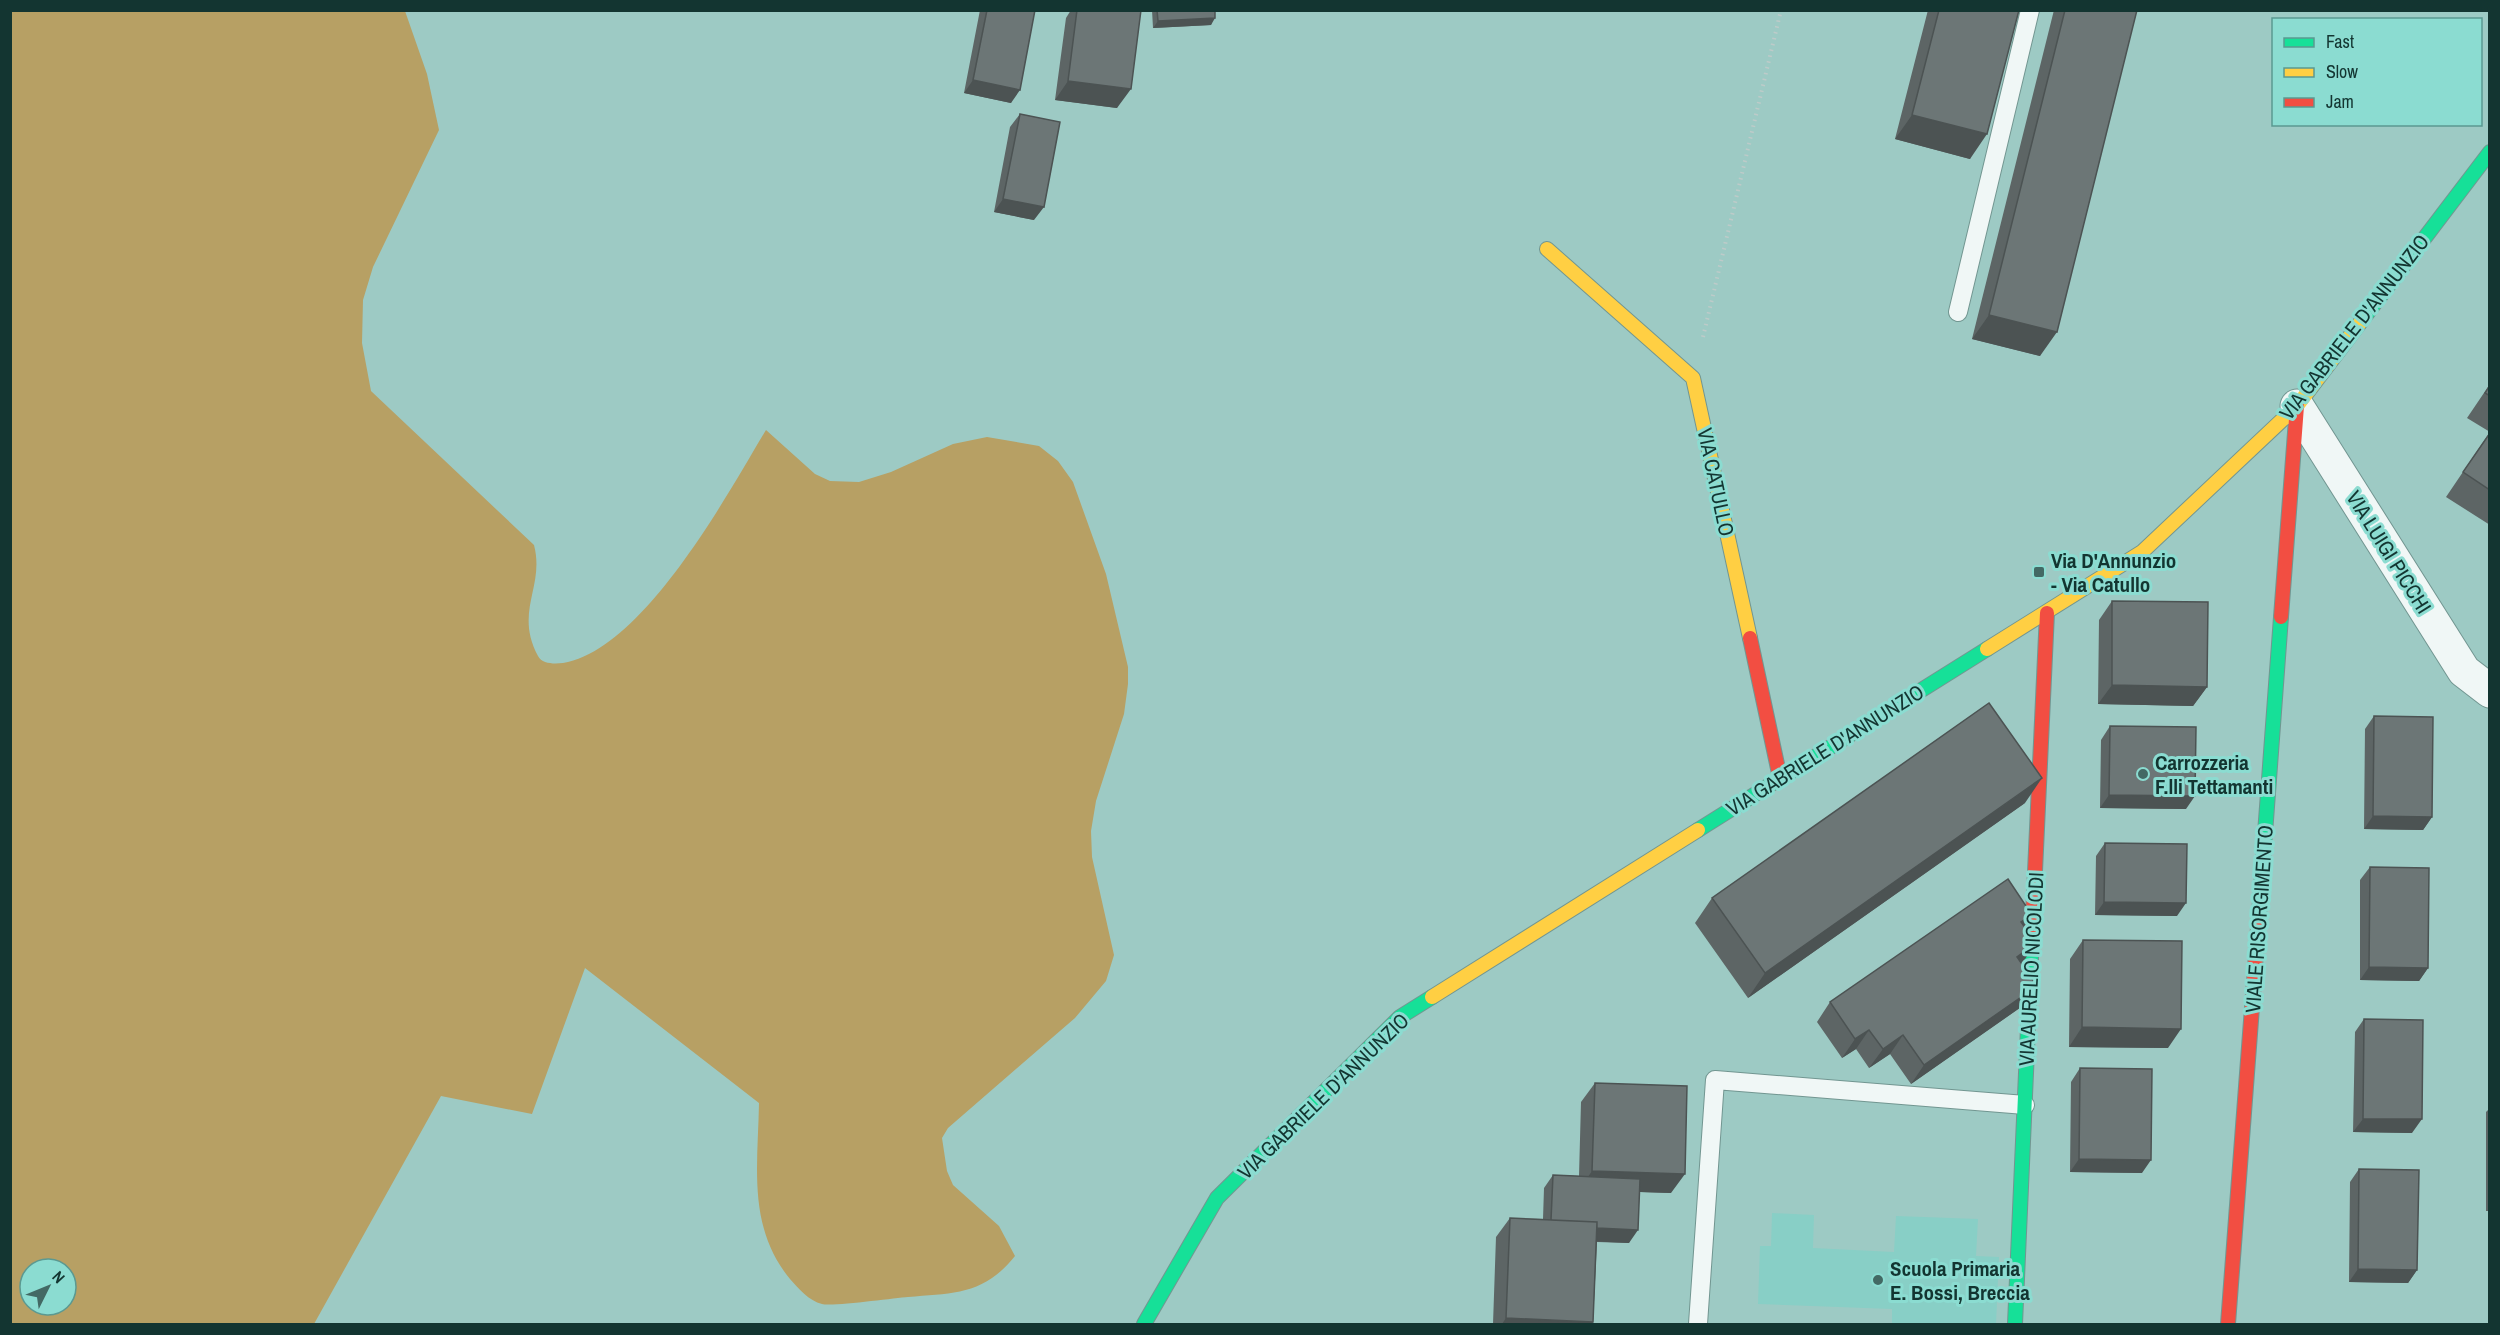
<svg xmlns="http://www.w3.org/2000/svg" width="2500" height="1335" font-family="'Archivo Narrow',sans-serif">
<rect width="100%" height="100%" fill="#9dcac4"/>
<path fill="#88cfc6" d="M1772 1213 1814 1215 1813 1248 1894 1252 1896 1216 1978 1219 1976 1256 1999 1257 1996 1324H1892V1309L1758 1304 1760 1246H1771Z"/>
<path fill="#b7a064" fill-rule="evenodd" d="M10 11H405L427 74 439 130 373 267 363 300 362 343 371 391 534 545C545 587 514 611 538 656 542 664 554 664 563 663 643 650 727 495 766 430L815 474 830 481 859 482 891 472 953 444 987 437 1039 446 1058 461 1073 482 1106 574 1128 667V684L1124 714 1096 801 1091 831 1092 857 1114 955 1106 981 1075 1018 948 1128 942 1138 947 1171 953 1185 999 1226 1015 1256C984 1295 954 1293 908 1297 894 1298 831 1307 822 1304 809 1301 798 1288 790 1279 747 1227 758 1165 759 1103L585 968 532 1114 441 1096 314 1324H11ZM30 1269H66V1305H30Z"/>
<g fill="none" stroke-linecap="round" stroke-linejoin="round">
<g stroke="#729691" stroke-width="20">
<path id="lane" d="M1958 312 2030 10
M1698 1324 1715 1080 2025 1105"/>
</g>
<g stroke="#729691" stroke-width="35">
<path id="street" d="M2297 406 2464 671 2490 691"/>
</g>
<g stroke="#729691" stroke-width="16">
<path id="fast" d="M2363 319 2490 152
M1698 830 1987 649
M2259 915 2281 617
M1144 1324 1217 1198 1400 1017 1432 997
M2015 1324 2032 936"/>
</g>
<g stroke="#729691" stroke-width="16">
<path id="slow" d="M1547 249 1693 378 1750 638
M1987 649 2142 552 2297 406 2363 319
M1432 997 1698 830"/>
</g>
<g stroke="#729691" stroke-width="16">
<path id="jam" d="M2281 617 2297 406
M1750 638 1780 778
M2032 936 2047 613
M2228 1324 2259 915"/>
</g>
<path stroke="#bdcbc9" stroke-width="4" stroke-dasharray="1.5 4.5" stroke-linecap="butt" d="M1703 337 1781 10"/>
<use href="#lane" stroke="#f0f7f6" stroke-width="18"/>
<use href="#street" stroke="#f0f7f6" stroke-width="33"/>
<use href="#fast" stroke="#16e098" stroke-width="14"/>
<use href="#slow" stroke="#ffcf43" stroke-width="14"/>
<use href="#jam" stroke="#f24e42" stroke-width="14"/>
</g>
<path fill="#5d6565" d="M980 10H1035L1011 103 964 93Z
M1071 10H1141L1117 108 1055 100 1066 18Z
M1152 10H1215L1211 25 1153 28Z
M1928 10H2019L1970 159 1895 139Z
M2054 10H2137L2040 356 1972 339Z
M1020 114 1034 220 994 212 1010 127Z
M2490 384V432L2467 418Z
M2490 432V525L2446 497Z
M2112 601 2207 687 2193 706 2098 704 2099 620Z
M2374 716 2432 817 2423 830 2364 829 2365 729Z
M2110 726 2186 809 2100 808 2101 740Z
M2025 803 1748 998 1695 923 1712 898Z
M2105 843 2177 916 2095 915 2096 856Z
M2370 867 2428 968 2419 981 2360 980V880Z
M2024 926 2036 943 2021 963 2037 986 2024 1005 1911 1084 1890 1054 1869 1068 1856 1049 1842 1058 1817 1022 1830 1002Z
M2083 940 2168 1048 2069 1047 2070 959Z
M2364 1019 2412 1133 2353 1132 2355 1032Z
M2080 1068 2142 1173 2070 1172 2071 1082Z
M1595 1083 1671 1193 1640 1192 1629 1243 1597 1242 1593 1322 1592 1324H1493L1496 1237 1510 1218 1543 1219 1544 1188 1553 1175 1579 1176 1581 1102Z
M2490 1108V1211H2486V1112Z
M2359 1169 2417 1270 2408 1283 2349 1282 2350 1182Z"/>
<path fill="#4c5353" d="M1215 18 1211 25 1153 28 1158 21Z
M973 80 1020 90 1011 103 964 93Z
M1068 81 1131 89 1117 108 1055 100Z
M1912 115 1987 134 1970 159 1895 139Z
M1003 199 1044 207 1034 220 994 212Z
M1989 315 2057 332 2040 356 1972 339Z
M2112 685 2207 687 2193 706 2098 704Z
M2042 778 2025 803 1748 998 1765 973Z
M2109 795 2195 796 2186 809 2100 808Z
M2373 816 2432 817 2423 830 2364 829Z
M2104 902 2186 903 2177 916 2095 915Z
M2032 915 2019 934 2021 922Z
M2036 943 2023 962 2003 976 2017 957Z
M2369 967 2428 968 2419 981 2360 980Z
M2037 986 2024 1005 1911 1084 1924 1065Z
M2082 1027 2181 1029 2168 1048 2069 1047Z
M1869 1030 1856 1049 1842 1058 1855 1039Z
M1903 1035 1890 1054 1869 1068 1883 1049Z
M2363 1119H2422L2412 1133 2353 1132Z
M2079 1159 2151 1160 2142 1173 2070 1172Z
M1592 1171 1685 1174 1671 1193 1579 1190Z
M1551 1226 1638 1230 1629 1243 1542 1239Z
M2358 1269 2417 1270 2408 1283 2349 1282Z
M1506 1318 1593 1322 1592 1324H1502Z"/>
<path fill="#6c7676" stroke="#4c5353" stroke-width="1.5" d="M987 10H1035L1020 90 973 80Z
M1077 10H1141L1131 89 1068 81Z
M1157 10H1215V18L1158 21Z
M1939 10H2019L1987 134 1912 115Z
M2065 10H2137L2057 332 1989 315Z
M1020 114 1060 122 1044 207 1003 199Z
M2490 385V396L2485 393Z
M2490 433V490L2463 472Z
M2112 601 2208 602 2207 687 2112 685Z
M1989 703 2042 778 1765 973 1712 898Z
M2374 716 2433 717 2432 817 2373 816Z
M2110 726 2196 727 2195 796 2109 795Z
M2105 843 2187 844 2186 903 2104 902Z
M2370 867 2429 868 2428 968 2369 967Z
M2008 879 2032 915 2021 922 2036 943 2017 957 2037 986 1924 1065 1903 1035 1883 1049 1869 1030 1855 1039 1830 1002Z
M2083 940 2182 941 2181 1029 2082 1027Z
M2364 1019 2423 1020 2422 1119H2363Z
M2080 1068 2152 1069 2151 1160 2079 1159Z
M1595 1083 1687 1086 1685 1174 1592 1171Z
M2359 1169 2419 1170 2417 1270 2358 1269Z
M1553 1175 1640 1179 1638 1230 1597 1228V1222L1551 1220Z
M1510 1218 1597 1222 1593 1322 1506 1318Z"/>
<g fill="#436964" stroke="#8bdcd1" stroke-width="2">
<rect x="2033" y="566" width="12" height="12" rx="3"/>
<circle cx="2143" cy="774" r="6"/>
<circle cx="1878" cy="1280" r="6"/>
</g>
<g text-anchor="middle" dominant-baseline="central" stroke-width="6" stroke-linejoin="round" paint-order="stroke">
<g font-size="21" fill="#133531" stroke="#8bdcd1">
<text transform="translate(2354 327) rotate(-52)">VIA GABRIELE D'ANNUNZIO</text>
<text transform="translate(1716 482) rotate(78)">VIA CATULLO</text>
<text transform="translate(2389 552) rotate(58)">VIA LUIGI PICCHI</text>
<text transform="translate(1825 750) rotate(-32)">VIA GABRIELE D'ANNUNZIO</text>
<text transform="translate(2259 919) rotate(-86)">VIALE RISORGIMENTO</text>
<text transform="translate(2031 969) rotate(-87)">VIA AURELIO NICOLODI</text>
<text transform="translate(1323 1096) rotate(-44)">VIA GABRIELE D'ANNUNZIO</text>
</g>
<g font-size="21" font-weight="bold" fill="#133531" stroke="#8bdcd1" text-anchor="start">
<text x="2051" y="560">Via D'Annunzio<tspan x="2051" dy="24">- Via Catullo</tspan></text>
<text x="2155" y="762">Carrozzeria<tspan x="2155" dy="24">F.lli Tettamanti</tspan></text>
<text x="1890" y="1268">Scuola Primaria<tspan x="1890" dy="24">E. Bossi, Breccia</tspan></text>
</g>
</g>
<rect width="2500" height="1335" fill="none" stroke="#133531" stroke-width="24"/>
<rect x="2272" y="18" width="210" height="108" fill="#8bdcd1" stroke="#5b9991" stroke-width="1.5"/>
<rect x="2284" y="38" width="30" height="9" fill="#16e098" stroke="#5b9991" stroke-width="1.5"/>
<text x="2326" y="48" font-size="18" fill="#133531">Fast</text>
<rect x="2284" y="68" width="30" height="9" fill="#ffcf43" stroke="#5b9991" stroke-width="1.5"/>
<text x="2326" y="78" font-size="18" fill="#133531">Slow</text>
<rect x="2284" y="98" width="30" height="9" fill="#f24e42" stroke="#5b9991" stroke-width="1.5"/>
<text x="2326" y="108" font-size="18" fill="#133531">Jam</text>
<g transform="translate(48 1287) rotate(47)"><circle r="28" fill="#8bdcd1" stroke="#5b9991" stroke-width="1.5"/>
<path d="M0-4.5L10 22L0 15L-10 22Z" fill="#436964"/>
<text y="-9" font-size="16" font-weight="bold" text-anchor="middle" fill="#133531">N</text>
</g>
</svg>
